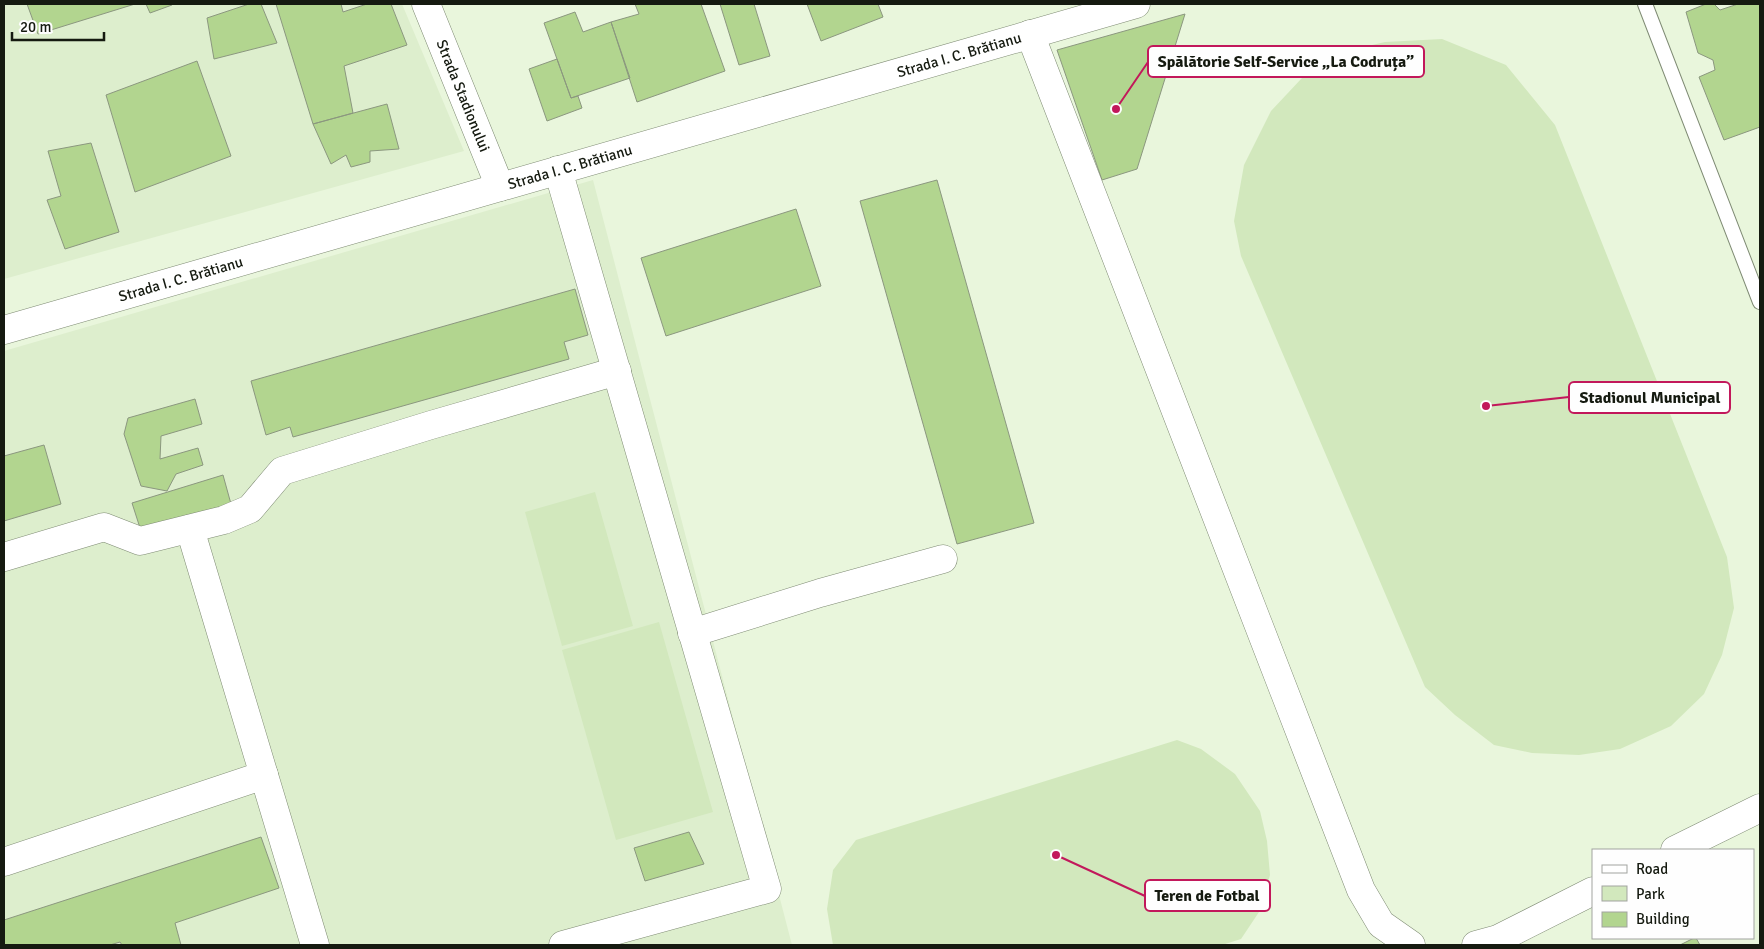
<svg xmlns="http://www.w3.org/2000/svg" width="1764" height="949" font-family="Signika,sans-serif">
<rect width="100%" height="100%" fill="#e9f6dc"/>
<path fill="#ddeecd" d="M4 4H402L464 151 4 279Z
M593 180 792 945H4V351Z"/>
<path fill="#d2e8bd" d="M1442 39 1506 65 1555 125 1727 557 1734 608 1722 655 1704 694 1671 726 1640 740 1620 749 1579 755 1532 753 1494 745 1455 715 1425 687 1241 256 1234 221 1244 165 1271 111 1302 78 1346 51 1385 42Z
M595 492 633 626 562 646 525 512Z
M659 622 713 812 616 840 562 650Z
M1177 740 1201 749 1235 774 1260 811 1267 841 1270 875 1261 909 1241 939 1222 945H833L827 909 833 870 856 840Z"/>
<path fill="#b2d58f" stroke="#8b977f" d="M27 4H135L38 34Z
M146 4H172V5L150 13Z
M249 4H261L277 43 214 59 207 18Z
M276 4H341L343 12 367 4H391L407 45 344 66 353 113 313 124Z
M635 4H701L725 71 637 102 611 22 639 14Z
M720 4H754L770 56 739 65Z
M807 4H878L883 17 821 41Z
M1706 4H1714L1720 10 1738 4H1760V127L1724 140 1699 77 1715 70 1713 60 1698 53 1686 12Z
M575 12 583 32 611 22 630 78 571 98 544 23Z
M1185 14 1137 169 1102 180 1057 50Z
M557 59 571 98 578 96 582 108 547 121 529 69Z
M197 61 231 156 135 192 106 95Z
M387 104 399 149 370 151V162L351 167 346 155 331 164 313 124Z
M91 143 119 232 65 249 47 200 61 196 48 151Z
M937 180 1034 523 957 544 860 201Z
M796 209 821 286 666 336 641 258Z
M575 289 588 335 564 342 569 359 293 437 290 427 266 435 251 381Z
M195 399 202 424 161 436 160 459 198 448 203 465 176 474 167 491 141 486 124 434 128 418Z
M44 445 61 504 4 521V456Z
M223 475 231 504 141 531 132 503Z
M689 832 704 864 645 881 634 848Z
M261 837 279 888 175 923 181 945H122L120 942 110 945H4V920Z
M1694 938H1696L1700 945H1680Z"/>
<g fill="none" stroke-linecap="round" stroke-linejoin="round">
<g stroke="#7f8b74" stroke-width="16">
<path id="service" d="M1645 4 1760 302"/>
</g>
<g stroke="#7f8b74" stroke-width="29">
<g id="minor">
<path id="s1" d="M426 4 500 187"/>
<path d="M558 170 767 889 563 945"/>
<path d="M190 529 315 945"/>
<path d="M4 557 104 527 140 541 224 520 250 509 282 471 431 425 617 371"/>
<path d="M692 633 820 593 943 559"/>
<path d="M4 862 264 775"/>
</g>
</g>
<g stroke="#7f8b74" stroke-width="29">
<path id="tertiary" d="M1030 34 1361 890 1381 924 1411 945
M1675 850 1760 808
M1476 945 1498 939 1593 891"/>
</g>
<g stroke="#7f8b74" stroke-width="29">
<g id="primary">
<path id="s2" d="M4 330 1136 4"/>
</g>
</g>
<use href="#service" stroke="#fff" stroke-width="14"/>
<use href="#minor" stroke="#fff" stroke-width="28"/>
<use href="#tertiary" stroke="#fff" stroke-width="28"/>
<use href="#primary" stroke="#fff" stroke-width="28"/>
</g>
<g text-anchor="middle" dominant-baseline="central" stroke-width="4" stroke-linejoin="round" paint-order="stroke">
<g font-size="15" fill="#151a10" stroke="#fefefe">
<text stroke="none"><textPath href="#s2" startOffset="994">Strada I. C. Brătianu</textPath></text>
<text stroke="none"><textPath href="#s1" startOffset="99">Strada Stadionului</textPath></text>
<text stroke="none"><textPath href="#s2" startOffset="589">Strada I. C. Brătianu</textPath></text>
<text stroke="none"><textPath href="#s2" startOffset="184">Strada I. C. Brătianu</textPath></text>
</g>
</g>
<path fill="none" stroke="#c2185b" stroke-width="2" d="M1116 109L1148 62M1486 406L1569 397M1056 855L1145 896"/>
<g fill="#c2185b" stroke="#fefefe" stroke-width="2">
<circle cx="1116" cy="109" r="5"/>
<circle cx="1486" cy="406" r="5"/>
<circle cx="1056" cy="855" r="5"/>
</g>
<g fill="#fefefe" stroke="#c2185b" stroke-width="2">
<rect x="1148" y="46" width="276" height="31" rx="5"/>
<rect x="1569" y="382" width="161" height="31" rx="5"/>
<rect x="1145" y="880" width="125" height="31" rx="5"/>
</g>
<g font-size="16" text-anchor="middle" font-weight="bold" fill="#151a10">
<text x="1286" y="67">Spălătorie Self-Service „La Codruța”</text>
<text x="1650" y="403">Stadionul Municipal</text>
<text x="1207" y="901">Teren de Fotbal</text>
</g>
<rect width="1764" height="949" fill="none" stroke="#151a10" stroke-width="10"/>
<rect x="1592" y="849" width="162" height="90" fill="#fefefe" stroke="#a1a39f"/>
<rect x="1602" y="865" width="25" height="8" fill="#ffffff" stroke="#a1a39f"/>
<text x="1636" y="874" font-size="15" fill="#151a10">Road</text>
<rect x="1602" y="886" width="25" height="15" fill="#d2e8bd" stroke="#a1a39f"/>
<text x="1636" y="899" font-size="15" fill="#151a10">Park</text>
<rect x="1602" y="912" width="25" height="15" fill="#b2d58f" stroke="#a1a39f"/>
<text x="1636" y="924" font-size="15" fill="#151a10">Building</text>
<path d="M12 32v8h92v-8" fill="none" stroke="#151a10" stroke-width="2.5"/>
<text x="20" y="32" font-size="15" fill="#151a10" stroke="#fefefe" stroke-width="4" paint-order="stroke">20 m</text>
</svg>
